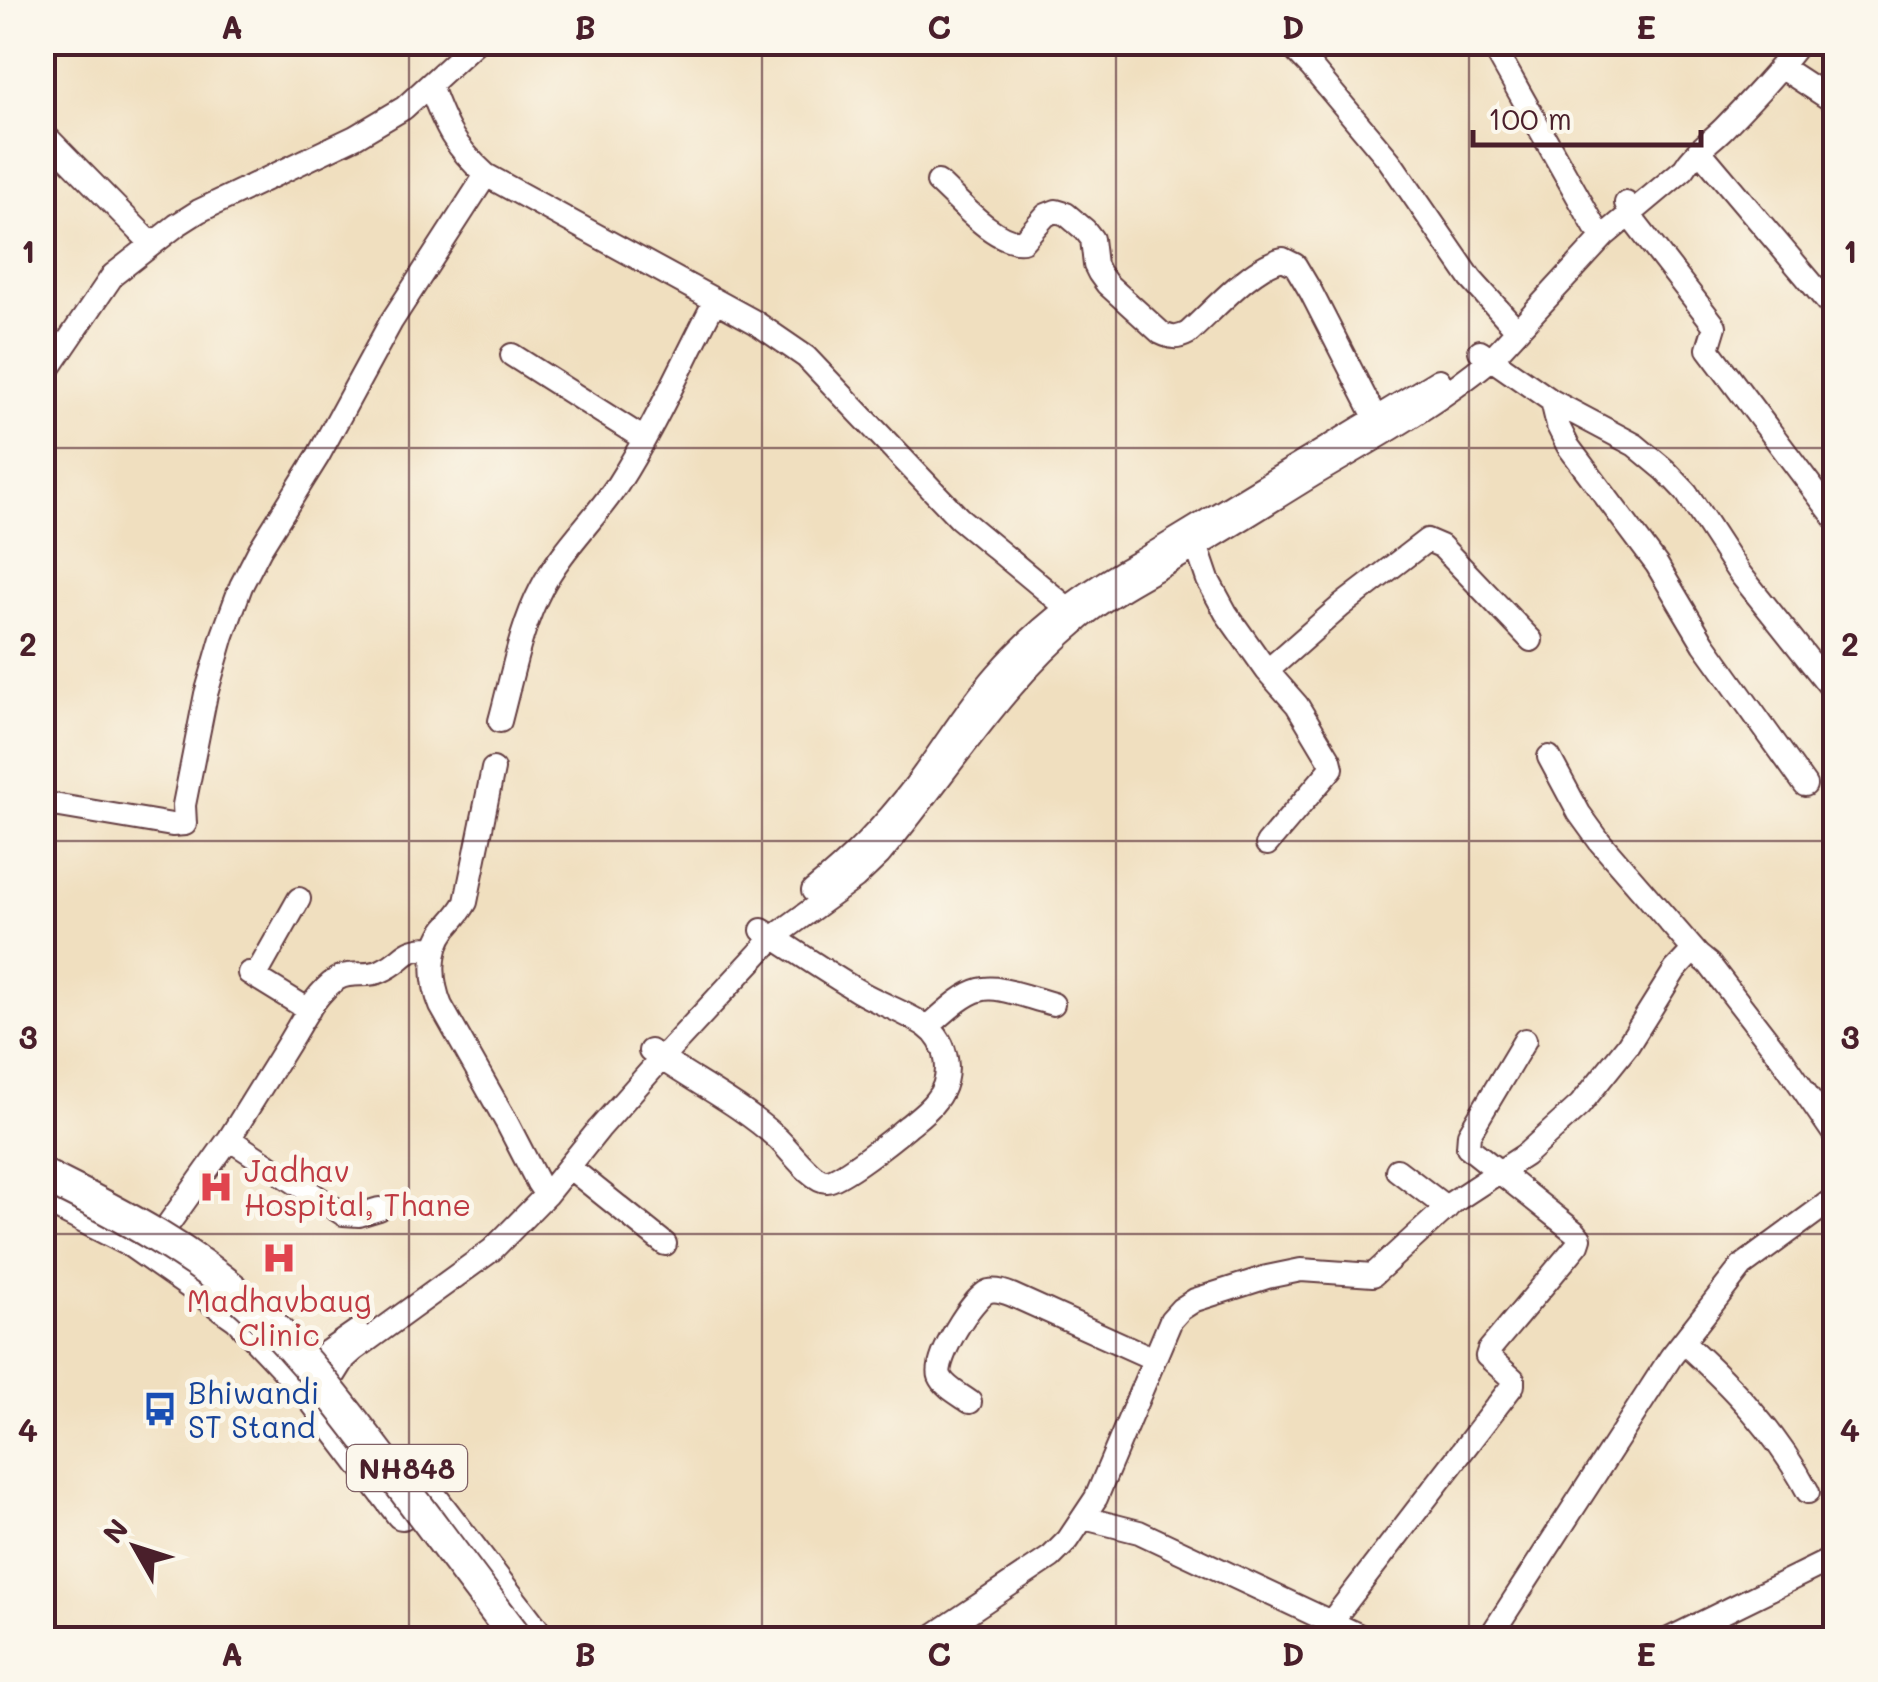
<svg xmlns="http://www.w3.org/2000/svg" width="1878" height="1682" font-family="Mali,sans-serif">
<rect width="100%" height="100%" fill="#fbf7ec"/>
<filter id="ink" filterUnits="userSpaceOnUse"><feTurbulence type="fractalNoise" baseFrequency=".01" numOctaves="2"/><feDisplacementMap in="SourceGraphic" scale="20" xChannelSelector="R" yChannelSelector="G"/><feConvolveMatrix kernelMatrix="1 2 1 2 8 2 1 2 1" color-interpolation-filters="sRGB"/></filter>
<filter id="wash" filterUnits="userSpaceOnUse"><feTurbulence type="fractalNoise" baseFrequency=".0048" numOctaves="4" result="noise"/><feDisplacementMap in="SourceGraphic" scale="40" xChannelSelector="R" yChannelSelector="G"/><feGaussianBlur stdDeviation="2.25" result="paint"/><feColorMatrix in="noise" values="0 0 0 0 0 0 0 0 0 0 0 0 0 0 0 0 0 1.4 0 .05"/><feComposite in="paint" operator="in"/></filter>
<g filter="url(#wash)">
<rect width="100%" height="100%" fill="#f0dfbf"/>
</g>
<g filter="url(#ink)">
<g fill="none" stroke-linecap="round" stroke-linejoin="round">
<g stroke="#633c41" stroke-width="26">
<path id="minor" d="M1287 42 1311 67 1389 160 1471 279 1517 330
M1491 42 1595 227
M1781 67 1836 103
M430 86C445 127 454 146 486 175L755 322 806 357 959 518 1077 616
M42 132 152 244
M1699 150 1836 312
M938 182C958 200 996 245 1023 241L1046 215 1056 211 1066 214 1085 230 1092 239 1095 265 1099 273 1107 284 1161 333C1171 338 1177 339 1188 333 1213 311 1251 266 1283 259L1295 265 1311 292 1376 419
M1626 203 1636 224 1715 326 1708 349 1836 519
M1480 351 1552 401 1635 445 1665 470 1686 492 1737 570 1836 694
M512 355 644 439
M42 379 113 275 177 225 199 211 355 137 404 108 476 42
M1552 401 1558 426 1568 446 1657 565 1704 644 1805 785
M1192 533 1208 580 1226 613 1267 671 1297 705 1330 760 1332 768 1267 844
M1267 671 1341 606 1427 540 1441 546 1531 640
M500 721C512 677 520 629 541 589 561 550 594 520 618 484 655 426 683 362 715 301
M1549 757 1579 813 1600 842 1698 955
M493 769 466 902C460 913 454 919 446 928 429 950 431 982 441 1006L506 1121 538 1183 546 1195
M42 803 172 825 185 824 184 805 206 694 223 635 241 586 260 549 318 456 391 322 486 175
M813 891C852 860 885 825 915 786 943 749 966 709 997 674 1038 627 1086 591 1141 561L1439 380
M249 973 309 1010
M255 977 299 899
M928 1027C984 976 982 984 1053 1004
M650 1051C691 1080 738 1103 776 1137 787 1146 812 1182 827 1181 841 1180 895 1137 908 1126 918 1118 929 1110 936 1100 954 1078 949 1042 926 1026 905 1012 880 1004 858 991 826 972 794 950 762 930
M229 1139C248 1108 267 1078 286 1047 300 1025 314 994 337 979 351 970 367 978 381 971 408 959 400 947 436 948
M569 1167 665 1244
M1397 1170 1447 1208
M167 1226 229 1139 343 1214 359 1215 379 1209
M1683 1342C1732 1386 1777 1433 1808 1492
M300 1375 321 1356 357 1331
M316 1394 335 1374 345 1358 354 1350 492 1250 546 1195 599 1129 661 1059 774 937 855 878 880 854C946 775 1001 684 1081 618 1114 590 1153 572 1190 550 1232 526 1272 500 1313 475 1374 439 1436 405 1491 359L1605 235 1684 169C1694 152 1710 142 1724 128 1750 101 1777 73 1800 42
M970 1402C961 1395 945 1388 940 1376 934 1360 973 1296 989 1291 997 1289 1005 1292 1012 1295L1154 1359
M1084 1518 1139 1532 1369 1640
M1331 1622 1513 1385V1379L1487 1356 1489 1350 1578 1244 1580 1238 1576 1233 1468 1147 1469 1134 1525 1040
M927 1640 1051 1557 1068 1540 1096 1498 1171 1320 1181 1309 1195 1300 1267 1277 1301 1270 1373 1275 1453 1202 1525 1155 1580 1105 1628 1045 1675 970 1690 954 1698 955 1709 964 1783 1060 1836 1137
M1488 1640 1671 1357 1742 1266 1836 1197
M1667 1640 1836 1557"/>
</g>
<g stroke="#633c41" stroke-width="36">
<path id="highway" d="M42 1195 132 1241 239 1316 306 1387 402 1513
M424 1489 540 1640"/>
</g>
<use href="#minor" stroke="#fff" stroke-width="22"/>
<use href="#highway" stroke="#fff" stroke-width="32"/>
<g stroke="#633c41" stroke-width="36" stroke-linecap="butt">
<path id="highway-bridge" d="M42 1175C117 1212 199 1254 259 1313 308 1361 349 1416 390 1470 433 1527 475 1584 518 1640"/>
</g>
<use href="#highway-bridge" stroke="#fff" stroke-width="32"/>
</g>
</g>
<path fill="none" stroke="#4a1f2b" stroke-width="2.5" stroke-opacity="0.55" d="M409 42V1640M762 42V1640M1116 42V1640M1469 42V1640M42 448H1836M42 841H1836M42 1234H1836"/>
<defs>
<g id="hospital-bare" transform="scale(2.7)"><path d="M-5-5h3v3.5h4V-5h3V5h-3V1.5h-4V5h-3Z" fill="#e0444e" stroke="#fbf7ec" stroke-width="2.5" paint-order="stroke"/></g>
<g id="bus-bare" transform="scale(2.7)"><path d="M-5-6H5V4H4V6H2V4H-2V6H-4V4H-5ZM-3.5-4V0h7V-4ZM-3.5 1.2v1.5H-2V1.2ZM2 1.2v1.5H3.5V1.2Z" fill="#1a4fb4" stroke="#fbf7ec" stroke-width="2.5" paint-order="stroke"/></g>
</defs>
<g fill-rule="evenodd">
<use href="#hospital-bare" x="216" y="1187"/>
<use href="#hospital-bare" x="279" y="1258"/>
<use href="#bus-bare" x="160" y="1409"/>
</g>
<g text-anchor="middle" dominant-baseline="central" stroke-width="10" stroke-linejoin="round" paint-order="stroke">
<rect fill="#fbf7ec" stroke="#7f6065" stroke-width="2.5" x="347" y="1445" width="120" height="46" rx="8"/>
<g font-size="28" font-weight="bold" fill="#4a1f2b">
<text x="407" y="1468">NH848</text>
</g>
<g font-size="30" fill="#be3a42" stroke="#fbf7ec" text-anchor="start">
<text x="244" y="1170">Jadhav<tspan x="244" dy="34">Hospital, Thane</tspan></text>
<text x="279" y="1300" text-anchor="middle">Madhavbaug<tspan x="279" dy="34">Clinic</tspan></text>
</g>
<g font-size="30" fill="#164399" stroke="#fbf7ec" text-anchor="start">
<text x="188" y="1392">Bhiwandi<tspan x="188" dy="34">ST Stand</tspan></text>
</g>
</g>
<rect width="1878" height="1682" fill="none" stroke="#fbf7ec" stroke-width="110"/>
<g transform="translate(135 1547) rotate(309)" stroke="#fbf7ec" stroke-width="8" paint-order="stroke">
<path d="M0-8L18 38L0 25L-18 38Z" fill="#4a1f2b"/>
<text y="-15" font-size="28" font-weight="bold" text-anchor="middle" fill="#4a1f2b">N</text>
</g>
<path d="M1473 130v15h228v-15" fill="none" stroke="#4a1f2b" stroke-width="5"/>
<text x="1488" y="130" font-size="30" fill="#4a1f2b" stroke="#fbf7ec" stroke-width="8" paint-order="stroke">100 m</text>
<rect x="55" y="55" width="1768" height="1572" fill="none" stroke="#4a1f2b" stroke-width="4"/>
<g font-size="32" text-anchor="middle" font-weight="bold" fill="#4a1f2b">
<text x="232" y="39">A</text>
<text x="585" y="39">B</text>
<text x="939" y="39">C</text>
<text x="1293" y="39">D</text>
<text x="1646" y="39">E</text>
<text x="28" y="263">1</text>
<text x="1850" y="263">1</text>
<text x="28" y="656">2</text>
<text x="1850" y="656">2</text>
<text x="28" y="1049">3</text>
<text x="1850" y="1049">3</text>
<text x="28" y="1442">4</text>
<text x="1850" y="1442">4</text>
<text x="232" y="1666">A</text>
<text x="585" y="1666">B</text>
<text x="939" y="1666">C</text>
<text x="1293" y="1666">D</text>
<text x="1646" y="1666">E</text>
</g>
</svg>
